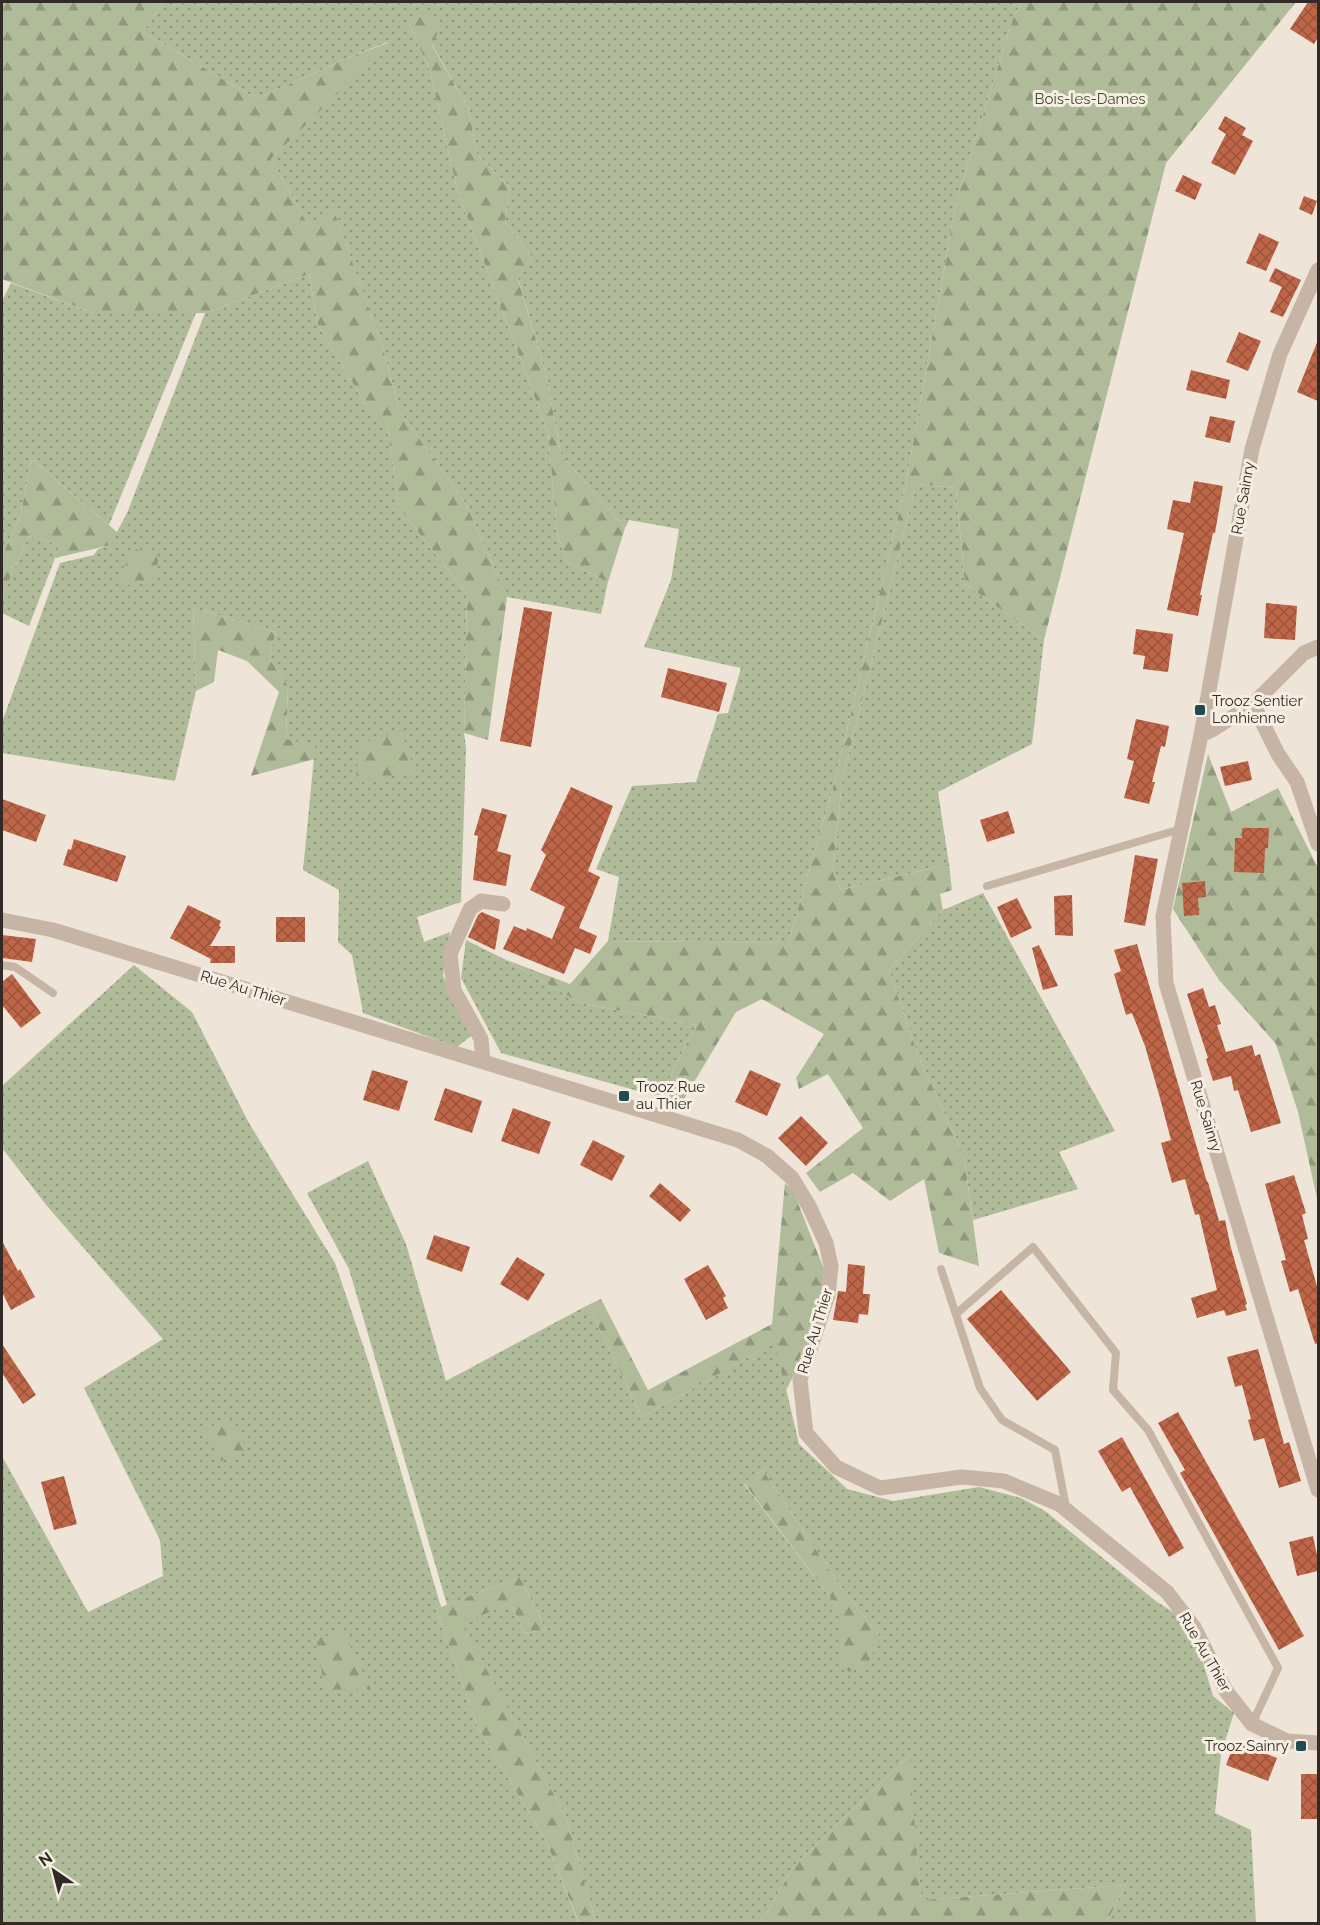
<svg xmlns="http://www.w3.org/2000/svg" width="1320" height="1925" viewBox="0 0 1320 1925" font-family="Raleway,sans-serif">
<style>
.grass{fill:url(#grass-dots);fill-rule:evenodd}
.forest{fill:url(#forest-firs)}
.building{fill:url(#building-cross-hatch)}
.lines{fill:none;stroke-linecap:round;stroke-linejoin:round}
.service{stroke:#c6b5a5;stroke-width:8}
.minor{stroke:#c6b5a5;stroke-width:15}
.tertiary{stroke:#c6b5a5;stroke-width:15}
.poi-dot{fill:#1e4c50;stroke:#f7eee3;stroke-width:2}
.labels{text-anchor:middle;stroke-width:6;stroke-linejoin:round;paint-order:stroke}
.park-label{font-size:15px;fill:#414e2b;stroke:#f7eee3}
.street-label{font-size:15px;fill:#322a26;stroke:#f7eee3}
.poi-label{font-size:15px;fill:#322a26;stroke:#f7eee3;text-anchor:start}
</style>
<defs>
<pattern id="grass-dots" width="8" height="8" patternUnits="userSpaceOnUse" patternTransform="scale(1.5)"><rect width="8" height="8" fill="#b0bc99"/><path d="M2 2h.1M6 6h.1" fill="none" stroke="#90997d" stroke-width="1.8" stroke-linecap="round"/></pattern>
<pattern id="forest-firs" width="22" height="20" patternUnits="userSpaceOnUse" patternTransform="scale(1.5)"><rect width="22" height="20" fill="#b0bc99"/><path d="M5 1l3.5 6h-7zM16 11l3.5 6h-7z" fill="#90997d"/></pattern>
<pattern id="building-cross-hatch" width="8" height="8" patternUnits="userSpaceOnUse" patternTransform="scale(1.5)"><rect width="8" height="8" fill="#be6647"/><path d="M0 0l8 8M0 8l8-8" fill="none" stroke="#9b543b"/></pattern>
</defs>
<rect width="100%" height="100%" fill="#efe4d8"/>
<!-- grass -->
<path class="grass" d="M163 2H1023L1014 15 956 202 906 483 833 788 788 943 608 941 619 877 596 869 632 786 696 782 718 714 728 713 741 668 644 647 671 580 679 529 629 520 625 528 561 455 546 374 518 278 532 257 505 221 510 187 477 154 469 110 432 44 409 24 430 71 458 193 548 433 557 533 567 562 608 582 601 614 507 597 466 504 400 412 383 348 334 212 308 225 271 159 388 42 347 58 257 99 143 32Z
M309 274 318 325 364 402 387 423 399 508 467 594 464 733 466 748 461 902 417 917 424 942 450 932 443 976 471 1036 457 1047 363 1013 352 955 338 942 339 890 303 870 315 747 286 739 288 686 269 658 276 632 193 608 196 691 175 781 2 753V722L60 563 94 555 98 549 110 545 127 513 205 313Z
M11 283 93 313H196L109 525 32 460 20 516 2 556V301Z
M916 484 956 488 965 584 1044 640 1032 744 938 792 949 864 841 890 833 873 842 781Z
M29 536 60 545 29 626 2 613V596Z
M983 893 1115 1131 1059 1152 1078 1189 973 1220 964 1156 918 1055 889 970 943 910Z
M466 940 504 959 580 1003 696 1025 660 1097 501 1053 461 978Z
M134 965 192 1012 249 1123 335 1263 368 1360 441 1607 436 1609 479 1730 546 1841 579 1924 2 1923V1456L88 1612 163 1576 160 1540 84 1388 163 1339 47 1206 2 1148V1086Z
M368 1161 406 1244 446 1381 588 1305 642 1417 775 1342 799 1444 847 1489 893 1501 979 1487 1021 1498 1045 1511 1157 1602 1178 1615 1198 1645 1213 1696 1234 1713 1221 1754 1215 1813 1251 1830 1256 1923H1106L1126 1885 921 1900 908 1757 794 1866 761 1923H596L566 1817 461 1623 510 1603 525 1633 546 1630 520 1577 447 1605 349 1269 307 1193ZM763 1470 841 1587 881 1638 839 1660V1609L744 1484Z"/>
<!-- forest -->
<path class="forest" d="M2 2H163L143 32 257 99 347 58 390 42 271 159 308 225 334 211 383 348 400 412 466 504 507 597 488 740 464 733 467 594 399 508 387 424 364 402 318 325 309 274 205 313H93L2 279Z
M1023 2H1296L1166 163 1044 640 965 584 956 488 916 484 842 781 833 873 841 890 949 864 952 890 940 894 943 910 889 970 918 1055 964 1156 979 1266 939 1253 924 1179 890 1201 853 1173 820 1192 806 1173 863 1128 828 1074 799 1089 796 1078 824 1034 762 999 736 1012 681 1104 660 1097 696 1025 580 1003 504 959 570 984 608 941 788 943 833 788 906 483 956 202 1014 15Z
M422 11 442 23 432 45 469 110 477 154 510 187 505 221 532 257 518 279 546 374 561 455 625 528 608 582 567 562 557 533 548 433 458 193 430 71 409 24Z
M32 460 117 532 111 545 55 558 59 545 29 536 2 596V556L20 516Z
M136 549 159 558 154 580 128 585 117 577Z
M193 608 276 632 269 658 288 686 286 739 315 746V759L251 776 279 692 247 661 218 650 214 682 196 691Z
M401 730 415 771 355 784 360 744Z
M1208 754 1231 812 1278 788 1318 868V1203L1298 1112 1276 1044 1219 980 1173 909Z
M785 1183 794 1193 827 1277 804 1356 786 1390 774 1343 642 1417 588 1305 601 1299 648 1390 772 1324Z
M229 1420 248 1450 221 1461 204 1429Z
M763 1470 841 1587 881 1638 867 1664 849 1672 839 1660V1609L744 1483Z
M520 1577 546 1630 525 1633 510 1603 462 1624 566 1817 596 1923H579L546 1841 479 1730 436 1609Z
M343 1631 371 1689 325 1690 316 1639Z
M909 1756 921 1900 1126 1885 1106 1923H761L794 1866Z"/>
<!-- building -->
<path class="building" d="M1308 2H1318V37L1314 44 1290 29Z
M1225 116 1246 128 1242 135 1253 141 1235 175 1211 163 1226 134 1218 129Z
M1183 175 1202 184 1195 200 1175 191Z
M1304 196 1317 201 1312 215 1299 209Z
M1259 233 1279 242 1266 271 1246 263Z
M1275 268 1301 280 1283 317 1270 312 1282 287 1269 281Z
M1239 332 1261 341 1248 371 1226 362Z
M1318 340V401L1297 392Z
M1191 370 1230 380 1226 399 1186 390Z
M1210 416 1235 421 1230 443 1205 437Z
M1194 481 1223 486 1215 533H1213L1200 595H1202L1198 616 1167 610 1184 533 1167 529 1173 500 1190 503Z
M1266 603 1297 606 1295 640 1264 638Z
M524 607 552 612 531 747 500 741Z
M1136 629 1173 634 1168 672 1143 669 1145 656 1133 654Z
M668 668 727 683 719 712 661 697Z
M1136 719 1169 726 1165 747 1161 746 1152 782H1155L1149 804 1124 798 1134 761 1127 759Z
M1248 761 1252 780 1225 786 1220 767Z
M571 787 613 806 588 871 600 877 579 928 597 936 590 954 575 948 564 974 503 949 514 926 526 931 527 928 552 939 565 907 530 890 546 855 541 850Z
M2 799 46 815 36 842 2 830Z
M482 808 507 815 497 851 511 855 506 886 473 880 478 836 474 835Z
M1008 811 1015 833 987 842 980 820Z
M1242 828H1269L1268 848H1265L1264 873 1234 872 1235 838H1242Z
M74 839 126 856 117 882 63 865 68 849 71 850Z
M1135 855 1158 859 1145 926 1124 922Z
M1205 881 1206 897 1198 898 1199 915 1184 916 1182 883Z
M1072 895 1073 936 1055 935 1054 896Z
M1017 898 1032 928 1011 938 997 907Z
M188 905 221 921 219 926 221 927 210 946H235V963H210L211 959 170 938Z
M482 912 500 920 495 950 468 937 478 915Z
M276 917H305V942H276Z
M2 935 36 939 32 962 2 958Z
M1137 944 1207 1182H1208L1219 1221 1225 1220 1231 1248 1247 1304 1245 1305 1247 1310 1226 1316 1224 1310 1197 1318 1191 1298 1217 1290 1199 1214 1195 1215 1185 1179 1172 1183 1161 1143 1171 1140 1160 1098 1145 1046 1132 1013 1126 1015 1114 974 1121 971 1114 950Z
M1039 945 1058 986 1043 990 1032 948Z
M12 974 41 1013 21 1028 2 1005V982Z
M1203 988 1209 1007 1215 1005 1221 1024 1217 1025 1226 1052 1252 1045 1255 1056 1260 1054 1281 1123 1251 1132 1238 1090 1234 1091 1231 1076 1213 1081 1206 1059 1208 1058 1187 994Z
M372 1070 408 1081 399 1111 363 1100Z
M750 1070 781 1084 767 1116 735 1102Z
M445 1088 482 1101 472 1133 434 1120Z
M513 1108 551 1122 539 1154 501 1141Z
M801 1116 828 1143 806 1166 778 1138Z
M593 1140 625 1156 612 1181 580 1165Z
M1294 1175 1306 1213 1302 1215 1308 1239 1304 1240 1318 1290V1343L1315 1344 1298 1289 1290 1292 1281 1261 1286 1260 1265 1184Z
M660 1183 691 1210 680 1222 649 1196Z
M434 1235 470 1247 462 1272 426 1259Z
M2 1241 18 1271 20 1269 35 1297 11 1310 2 1292Z
M517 1257 545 1274 528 1301 500 1284Z
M848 1264 865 1266 863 1294H870L868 1315 859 1314 858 1323 833 1320 838 1291 846 1292Z
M708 1265 726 1296 723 1298 728 1308 706 1320 684 1279Z
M1001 1290 1071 1372 1037 1401 967 1319Z
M2 1344 36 1395 23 1404 2 1373Z
M1258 1349 1284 1444 1289 1442 1301 1481 1279 1488 1264 1438 1254 1441 1248 1420 1251 1419 1242 1385 1235 1387 1227 1357Z
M1178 1412 1304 1636 1279 1650 1180 1473 1185 1470 1158 1423Z
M1122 1437 1184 1548 1169 1557 1130 1487 1122 1492 1098 1451Z
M64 1476 77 1524 54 1530 41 1482Z
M1313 1536 1318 1560V1571L1297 1576 1289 1542Z
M1235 1742 1277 1758 1268 1781 1226 1765Z
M1301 1774H1318V1819H1301Z"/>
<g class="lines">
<!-- service -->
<path class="service" d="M987 886 1181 829
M2 965 15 967 53 993
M941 1269 980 1388 1002 1420 1055 1450 1066 1507
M956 1314 1033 1247 1116 1353 1113 1390 1148 1430 1278 1668 1252 1724"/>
<!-- minor -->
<path class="minor" d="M1253 704 1278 754 1297 782 1318 844
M1201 735 1212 730 1253 704 1304 653 1318 647
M2 920 53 930 738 1140 767 1156 792 1178 809 1206 826 1243 831 1266 828 1295 800 1380 806 1433 836 1467 880 1488 962 1477 1004 1481 1059 1504 1167 1592 1194 1627 1226 1691 1252 1724 1287 1741 1318 1743
M483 1061 481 1039 454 990 450 954 470 909 481 901 503 904"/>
<!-- tertiary -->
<path class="tertiary" d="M1318 270 1280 354 1252 449 1201 735 1163 916 1166 983 1318 1490"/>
</g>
<!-- markers -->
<g class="poi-dot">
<rect x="1194" y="704" width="12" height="12" rx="3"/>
<rect x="618" y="1090" width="12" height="12" rx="3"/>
<rect x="1295" y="1740" width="12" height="12" rx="3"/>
</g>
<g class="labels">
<!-- park labels -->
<g class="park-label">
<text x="1090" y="104">Bois-les-Dames</text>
</g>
<!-- street labels -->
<g class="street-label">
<text transform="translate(1243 498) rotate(-80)" y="5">Rue Sainry</text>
<text transform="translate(243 988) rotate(17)" y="5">Rue Au Thier</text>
<text transform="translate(1206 1116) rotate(73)" y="5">Rue Sainry</text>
<text transform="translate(815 1331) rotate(-73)" y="5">Rue Au Thier</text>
<text transform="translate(1205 1652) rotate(60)" y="5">Rue Au Thier</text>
</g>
<!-- poi labels -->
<g class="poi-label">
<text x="1212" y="706">Trooz Sentier<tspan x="1212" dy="17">Lonhienne</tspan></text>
<text x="636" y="1092">Trooz Rue<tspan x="636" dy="17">au Thier</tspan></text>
<text x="1289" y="1751" text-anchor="end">Trooz Sainry</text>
</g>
</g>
<!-- border -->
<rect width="1320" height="1925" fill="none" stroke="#322a26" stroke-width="6"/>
<!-- north arrow -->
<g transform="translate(54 1871) rotate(325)" stroke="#f7eee3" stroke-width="4.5" paint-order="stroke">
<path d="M0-4.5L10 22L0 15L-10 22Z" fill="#322a26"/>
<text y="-9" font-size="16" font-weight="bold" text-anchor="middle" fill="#322a26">N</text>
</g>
</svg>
